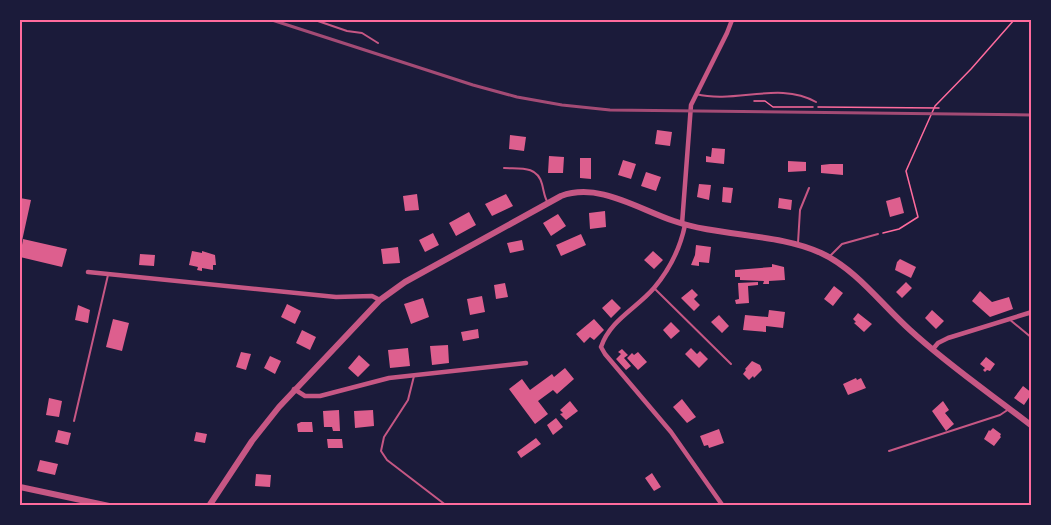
<svg xmlns="http://www.w3.org/2000/svg" width="1051" height="525" viewBox="0 0 1051 525" font-family="'Fira Sans Condensed',sans-serif">
<style>
.building{fill:#dd5f8e}
.lines{fill:none;stroke-linecap:round;stroke-linejoin:round}
.path{stroke:#ff6b9d;stroke-width:1.5}
.service{stroke:#c65784;stroke-width:2}
.minor{stroke:#c65784;stroke-width:4.5}
.tertiary{stroke:#c65784;stroke-width:6}
.rail{stroke:#a44b75;stroke-width:3}
.neatline{fill:none;stroke:#ff6b9d;stroke-width:2}
</style>
<rect width="100%" height="100%" fill="#1b1b3a"/>
<!-- building -->
<path class="building" d="M657 130 672 132 670 146 655 144Z
M510 135 526 137 524 151 509 149Z
M712 148 725 149 724 164 706 162V156L711 157Z
M549 156 564 157 563 173H548Z
M580 158H591V179L580 178Z
M623 160 636 164 631 179 618 175Z
M788 161 806 162V171L788 172Z
M830 164H843V175L821 173V165Z
M646 172 661 177 656 191 641 186Z
M699 184 711 185 709 200 697 197Z
M723 187 733 188 731 203 722 202Z
M417 194 419 210 405 211 403 196Z
M506 194 513 206 492 216 485 204Z
M900 197 904 213 890 217 886 201Z
M20 198 31 200 22 241 20 240Z
M779 198 792 200 791 210 778 208Z
M605 211 606 227 590 229 589 213Z
M469 212 476 225 456 236 449 223Z
M558 214 566 226 551 236 543 223Z
M433 233 439 245 425 252 419 240Z
M581 234 586 245 561 256 556 245Z
M23 239 67 249 62 267 20 257Z
M522 240 524 250 510 253 507 243Z
M696 245 711 247 709 263 699 262V266L691 265 695 255Z
M398 247 400 263 383 264 381 249Z
M192 251 202 253V251L215 255 216 265H213V270L202 268V271L197 270 198 267 189 265Z
M653 251 663 260 654 269 644 260Z
M140 254 155 255 154 266 139 265Z
M900 259 916 267 911 278 895 270 897 262Z
M772 264 784 267 785 280 769 281V284H763L764 281 740 280V277H735V270L772 267Z
M758 282V285L748 286 749 303 736 304 735 300 739 299 738 283Z
M906 282 912 288 902 298 896 292Z
M505 283 508 297 496 299 494 285Z
M834 286 843 293 833 306 824 299Z
M692 289 698 295 694 299 700 305 694 311 681 298Z
M980 291 992 302 1009 297 1013 309 990 317 972 301Z
M482 296 485 312 470 315 467 299Z
M423 298 429 317 411 324 404 304Z
M612 299 621 308 611 318 602 308Z
M287 304 301 311 295 324 281 317Z
M78 305 90 310 88 323 75 320Z
M769 310 785 312 783 328 766 326V332L743 330 745 315 768 317Z
M932 310 944 321 936 329 925 318Z
M858 313 872 324 864 332 854 323 856 322 853 319Z
M719 315 729 326 722 333 711 322Z
M113 319 129 323 122 351 106 347Z
M594 319 604 330 594 340 590 337 584 343 576 334Z
M671 322 680 331 671 339 663 330Z
M478 329 479 338 463 341 461 332Z
M302 330 316 337 310 350 296 343Z
M448 345 449 363 432 365 430 346Z
M408 348 410 366 390 368 388 350Z
M691 348 697 354 700 351 708 359 699 368 685 354Z
M622 349 628 355 624 358 631 366 626 370 616 359 621 354 618 352Z
M241 352 251 354 246 370 236 367Z
M638 352 647 362 638 370 627 358 632 353 634 355Z
M359 355 370 365 358 377 348 368Z
M270 356 281 361 275 374 264 368Z
M986 357 995 364 990 371 987 370 985 372 983 370 985 368 980 364Z
M752 361 760 365 762 370 754 378 753 376 749 380 743 374 746 370 745 369Z
M565 368 574 379 557 394 553 390 538 401 548 414 535 424 509 389 522 379 530 390 552 374 554 377Z
M856 378 857 380 861 378 866 388 848 395 843 384Z
M1023 386 1032 393 1024 405 1014 398Z
M49 398 62 401 59 417 46 415Z
M682 399 696 417 687 423 673 407Z
M570 401 578 411 566 420 560 414 563 413 560 410Z
M943 401 949 410 945 413 954 424 946 431 932 411Z
M339 410 340 431H333L332 427H324L323 411Z
M373 410 374 426 355 428 354 411Z
M556 418 563 427 553 435 547 425Z
M301 422H312L313 432H298L297 424Z
M993 428 1001 434 1000 436 1001 437 994 446 984 439 989 430 990 431Z
M719 429 724 443 709 448 708 445 704 446 700 436Z
M58 430 71 433 68 445 55 442Z
M196 432 207 434 205 443 194 441Z
M536 438 541 444 521 458 517 452Z
M327 439H342L343 448H328Z
M40 460 58 464 55 475 37 471Z
M652 473 661 487 654 491 645 478Z
M256 474 271 475 270 487 255 486Z"/>
<g class="lines">
<!-- path -->
<path class="path" d="M754 101H765L773 107H813
M818 107 939 108
M883 233 899 229 918 217 906 171 935 106 971 69 1014 20"/>
<!-- service -->
<path class="service" d="M315 20 347 31 362 33 378 43
M696 94C736 104 779 81 816 102
M504 168C519 169 537 165 542 184 544 191 544 197 548 203
M798 243 800 210 809 188
M830 256 842 244 878 234
M654 288 731 364
M1009 319 1032 338
M414 376 408 400 384 437 381 451 387 460 447 506
M74 421 108 275
M889 451 1000 415 1009 409"/>
<!-- minor -->
<path class="minor" d="M682 224 691 105 727 33 732 20
M685 225C680 249 670 269 654 288 637 308 610 320 601 347L605 354 671 432 723 506
M88 272 336 297 372 296 380 300
M933 349 938 343 948 338 1032 312
M294 389 305 396H320L389 378 526 363"/>
<!-- tertiary -->
<path class="tertiary" d="M20 487 109 506
M209 506 252 441 279 407 380 300 405 282 561 196C599 182 638 209 674 221 720 237 778 233 821 253 856 269 882 305 910 330 948 365 991 394 1032 426"/>
<!-- rail -->
<path class="rail" d="M272 20 473 85 517 97 562 105 610 110 1032 115"/>
</g>
<!-- border -->
<rect width="1051" height="525" fill="none" stroke="#1b1b3a" stroke-width="42"/>
<rect x="21" y="21" width="1009" height="483" class="neatline"/>
</svg>
